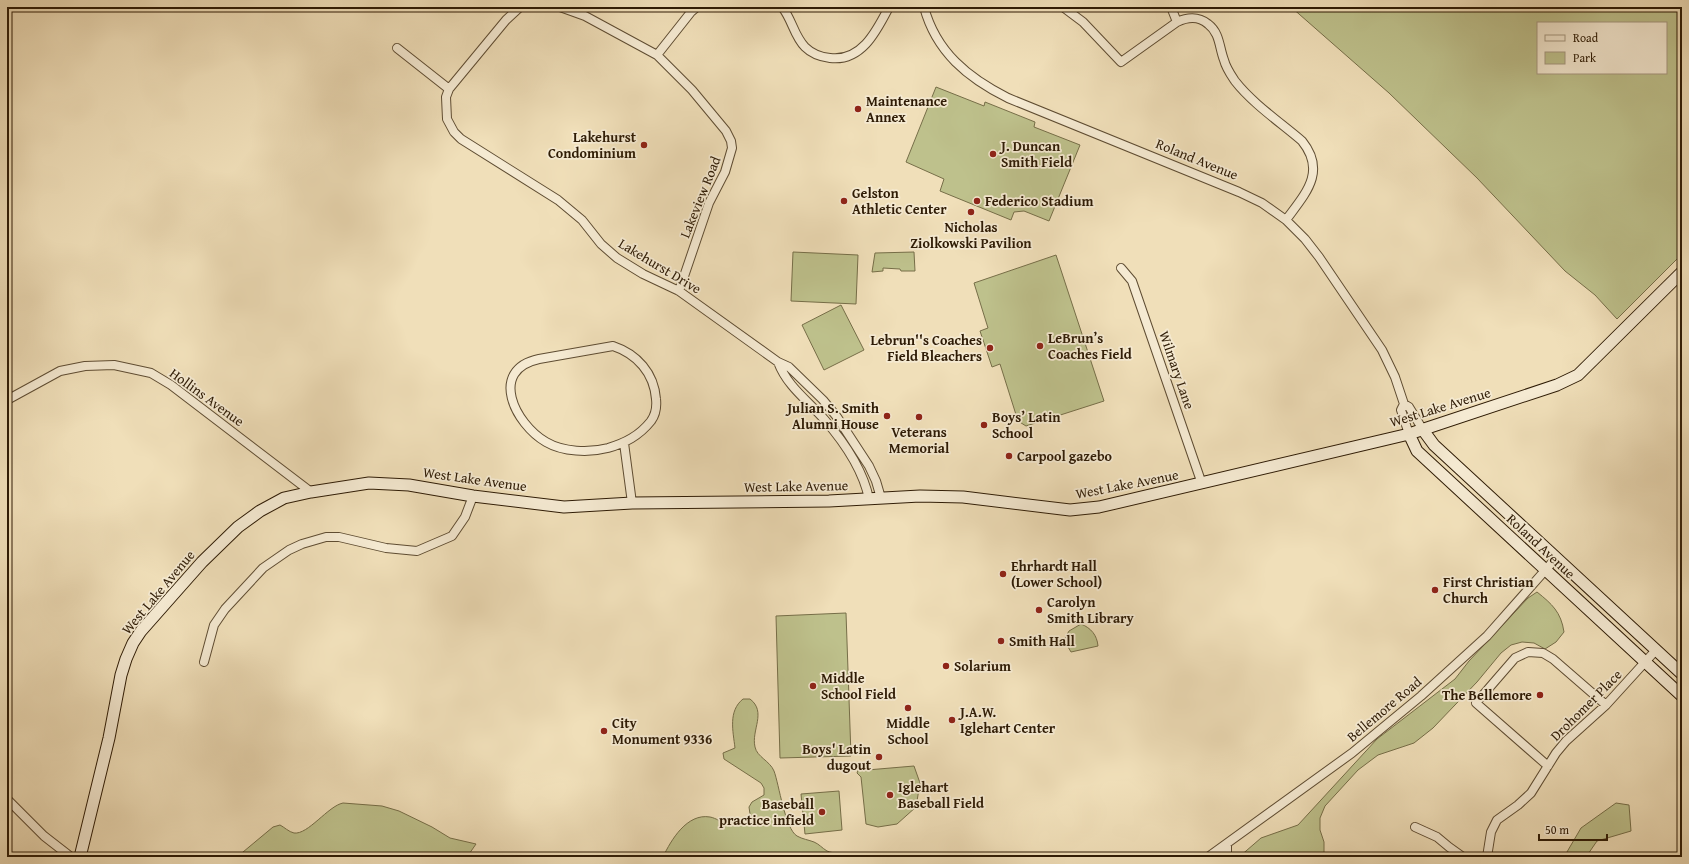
<svg xmlns="http://www.w3.org/2000/svg" width="1689" height="864" viewBox="0 0 1689 864" font-family="'Gentium Book Plus',serif">
<style>
.green{fill:#bec18c;stroke:#766e48;fill-rule:evenodd}
.lines{fill:none;stroke-linecap:round;stroke-linejoin:round}
.street-casing{stroke:#5e4c32;stroke-width:10}
.secondary-casing{stroke:#2e1b05;stroke-width:13}
.street{stroke:#f5ead2;stroke-width:8}
.secondary{stroke:#f5ead2;stroke-width:11}
.poi-dot{fill:#8f2418;stroke:#f5ead2;stroke-width:1.5}
.labels{text-anchor:middle;stroke-width:3.5;stroke-linejoin:round;paint-order:stroke}
.poi-label{font-size:14px;font-weight:bold;fill:#2e1b05;stroke:#f5ead2;text-anchor:start}
.street-label{font-size:14px;fill:#2e1b05;stroke:#f5ead2}
</style>
<rect width="100%" height="100%" fill="#f0dfb9"/>
<filter id="stains"><feTurbulence type="fractalNoise" baseFrequency=".005" numOctaves="4"/><feColorMatrix values="0 0 0 0 .2 0 0 0 0 .09 0 0 0 0 .02 0 0 0 .5 -.17"/></filter>
<radialGradient id="worn" r=".72"><stop offset=".6" stop-color="#630" stop-opacity="0"/><stop offset="1" stop-color="#630" stop-opacity=".3"/></radialGradient>
<!-- green -->
<path class="green" d="M1291 7H1682V254L1617 319 1595 295 1565 271 1477 178 1389 93ZM1538 23H1666V73H1538Z
M936 87 984 106 985 102 1035 122 1034 127 1080 145 1049 221 1024 211 1014 212 1011 220 940 191 944 179 906 162Z
M793 252 858 255 856 304 791 301Z
M914 252 915 271H901L900 269 883 268V271L872 272 875 253Z
M1056 255 1104 401 1026 426 1018 421 1000 364 992 367 980 331 988 328 974 283Z
M841 305 864 350 824 370 802 325Z
M1537 592C1552 604 1561 612 1564 632L1556 642 1545 649 1534 643 1522 642 1511 645 1501 653 1477 682 1433 728 1414 743 1378 755 1358 770 1325 806 1320 818V830L1324 842V854L1327 857 1307 856 1239 857 1261 838 1298 825 1377 739 1455 679 1469 661 1528 598Z
M846 613 851 756 780 758 776 616Z
M1081 624C1091 628 1097 635 1098 646L1071 652 1064 640 1069 631Z
M743 699H750C767 712 751 730 755 747 757 757 770 761 774 771 779 784 785 829 797 836 802 839 809 840 814 842 819 844 822 848 827 851 834 854 843 853 851 854L852 857H663C671 840 687 813 710 817 716 818 722 823 728 823 736 824 746 819 750 814L749 807 752 802 764 795V788L761 783 724 759 723 753 735 748C733 731 728 711 743 699Z
M914 766 920 783 916 807 897 824 878 827 866 824 861 777 857 773 859 768 864 767 867 770Z
M839 791 842 830 805 834 801 794Z
M343 803 382 806 399 811 432 827 450 838 476 844 467 857H237L273 827 280 825C284 827 289 832 294 833 308 835 328 806 343 803Z
M1616 803 1629 805 1631 831 1597 841 1586 857H1564L1581 828Z"/>
<g class="lines">
<!-- street casing -->
<g class="street-casing">
<path id="street" d="M520 7 506 20 449 89 446 97 447 119 454 132 461 139 558 200 582 220 601 244 617 258 643 274 679 291 778 362 789 367 823 400 837 417 869 466 876 481 881 498
M560 7 585 16 657 55 692 90 726 131 731 141 732 148 725 172 709 203 679 291
M782 7C792 19 794 36 805 47 812 54 821 57 830 58 862 62 877 30 889 7
M924 7C936 52 968 78 1008 98L1239 192 1262 203 1286 220 1305 239 1319 257 1382 350 1395 377 1404 404 1409 407 1423 430
M1063 7 1083 22 1121 62 1177 22C1188 17 1198 16 1208 24 1220 33 1219 47 1224 60 1226 68 1231 75 1235 81 1252 103 1281 123 1302 141 1327 172 1305 194 1286 220
M1171 7 1177 22
M397 48 449 89
M657 55 691 12 697 7
M1121 268 1132 281 1202 484
M613 346C637 354 654 373 656 399 657 408 656 414 651 421 639 436 625 443 608 448 589 453 563 452 546 442 515 424 488 370 539 359Z
M778 362C787 386 807 400 824 419 844 442 863 469 869 499
M7 400 60 371 85 366 114 365 151 373 171 385 311 492
M1404 404 1401 410 1409 434
M624 443 632 503
M204 662 214 625 225 609 263 568 289 550 302 544 326 537H339L386 548 417 551 452 536 465 517 473 496
M1548 766 1476 703 1515 658 1528 652 1543 653 1553 659 1606 705
M7 799 44 836 71 857
M1415 827 1437 837 1449 847 1463 857
M1208 857 1352 753 1421 696 1487 636 1556 558
M1227 857V844
M1487 857 1491 832 1497 820 1518 805 1531 793 1556 753 1566 741 1606 705 1656 650"/>
</g>
<!-- secondary casing -->
<g class="secondary-casing">
<path id="secondary" d="M1423 430 1434 445 1682 674
M1409 434 1417 451 1682 696
M80 857 109 738 121 675 126 659 133 643 141 631 171 597 202 562 238 527 260 511 284 498 311 492 369 483 409 485 473 496 564 507 632 503 829 501 920 496 963 497 1070 510 1099 507 1409 434 1557 385 1578 375 1682 272"/>
</g>
<!-- street -->
<use href="#street" class="street"/>
<!-- secondary -->
<use href="#secondary" class="secondary"/>
</g>
<!-- markers -->
<g class="poi-dot">
<circle cx="858" cy="109" r="4"/>
<circle cx="644" cy="145" r="4"/>
<circle cx="993" cy="154" r="4"/>
<circle cx="844" cy="201" r="4"/>
<circle cx="977" cy="201" r="4"/>
<circle cx="971" cy="212" r="4"/>
<circle cx="1040" cy="346" r="4"/>
<circle cx="990" cy="348" r="4"/>
<circle cx="887" cy="416" r="4"/>
<circle cx="919" cy="417" r="4"/>
<circle cx="984" cy="425" r="4"/>
<circle cx="1009" cy="456" r="4"/>
<circle cx="1003" cy="574" r="4"/>
<circle cx="1435" cy="590" r="4"/>
<circle cx="1039" cy="610" r="4"/>
<circle cx="1001" cy="641" r="4"/>
<circle cx="946" cy="666" r="4"/>
<circle cx="813" cy="686" r="4"/>
<circle cx="1540" cy="695" r="4"/>
<circle cx="908" cy="708" r="4"/>
<circle cx="952" cy="720" r="4"/>
<circle cx="604" cy="731" r="4"/>
<circle cx="879" cy="757" r="4"/>
<circle cx="890" cy="795" r="4"/>
<circle cx="822" cy="812" r="4"/>
</g>
<g class="labels">
<!-- poi labels -->
<g class="poi-label">
<text x="866" y="106">Maintenance<tspan x="866" dy="16">Annex</tspan></text>
<text x="636" y="142" text-anchor="end">Lakehurst<tspan x="636" dy="16">Condominium</tspan></text>
<text x="1001" y="151">J. Duncan<tspan x="1001" dy="16">Smith Field</tspan></text>
<text x="852" y="198">Gelston<tspan x="852" dy="16">Athletic Center</tspan></text>
<text x="985" y="206">Federico Stadium</text>
<text x="971" y="232" text-anchor="middle">Nicholas<tspan x="971" dy="16">Ziolkowski Pavilion</tspan></text>
<text x="1048" y="343">LeBrun’s<tspan x="1048" dy="16">Coaches Field</tspan></text>
<text x="982" y="345" text-anchor="end">Lebrun''s Coaches<tspan x="982" dy="16">Field Bleachers</tspan></text>
<text x="879" y="413" text-anchor="end">Julian S. Smith<tspan x="879" dy="16">Alumni House</tspan></text>
<text x="992" y="422">Boys’ Latin<tspan x="992" dy="16">School</tspan></text>
<text x="919" y="437" text-anchor="middle">Veterans<tspan x="919" dy="16">Memorial</tspan></text>
<text x="1017" y="461">Carpool gazebo</text>
<text x="1011" y="571">Ehrhardt Hall<tspan x="1011" dy="16">(Lower School)</tspan></text>
<text x="1443" y="587">First Christian<tspan x="1443" dy="16">Church</tspan></text>
<text x="1047" y="607">Carolyn<tspan x="1047" dy="16">Smith Library</tspan></text>
<text x="1009" y="646">Smith Hall</text>
<text x="954" y="671">Solarium</text>
<text x="821" y="683">Middle<tspan x="821" dy="16">School Field</tspan></text>
<text x="1532" y="700" text-anchor="end">The Bellemore</text>
<text x="960" y="717">J.A.W.<tspan x="960" dy="16">Iglehart Center</tspan></text>
<text x="612" y="728">City<tspan x="612" dy="16">Monument 9336</tspan></text>
<text x="908" y="728" text-anchor="middle">Middle<tspan x="908" dy="16">School</tspan></text>
<text x="871" y="754" text-anchor="end">Boys' Latin<tspan x="871" dy="16">dugout</tspan></text>
<text x="898" y="792">Iglehart<tspan x="898" dy="16">Baseball Field</tspan></text>
<text x="814" y="809" text-anchor="end">Baseball<tspan x="814" dy="16">practice infield</tspan></text>
</g>
<!-- street labels -->
<g class="street-label">
<text transform="translate(1197 159) rotate(22)" y="5">Roland Avenue</text>
<text transform="translate(700 197) rotate(-68)" y="5">Lakeview Road</text>
<text transform="translate(660 266) rotate(31)" y="5">Lakehurst Drive</text>
<text transform="translate(1177 370) rotate(71)" y="5">Wilmary Lane</text>
<text transform="translate(207 397) rotate(36)" y="5">Hollins Avenue</text>
<text transform="translate(1440 407) rotate(-17)" y="5">West Lake Avenue</text>
<text transform="translate(475 479) rotate(8)" y="5">West Lake Avenue</text>
<text transform="translate(1127 484) rotate(-11)" y="5">West Lake Avenue</text>
<text transform="translate(796 486) rotate(-1)" y="5">West Lake Avenue</text>
<text transform="translate(1541 546) rotate(43)" y="5">Roland Avenue</text>
<text transform="translate(158 592) rotate(-50)" y="5">West Lake Avenue</text>
<text transform="translate(1586 705) rotate(-45)" y="5">Drohomer Place</text>
<text transform="translate(1384 709) rotate(-40)" y="5">Bellemore Road</text>
</g>
</g>
<!-- margin -->
<rect width="1689" height="864" fill="none" stroke="#f0dfb9" stroke-width="24"/>
<rect x="8" y="8" width="1673" height="848" fill="none" stroke="#2e1b05" stroke-width="2"/>
<rect x="12" y="12" width="1665" height="840" fill="none" stroke="#2e1b05"/>
<!-- legend -->
<rect x="1537" y="22" width="130" height="52" fill="#f5ead2" stroke="#a59780"/>
<rect x="1545" y="35" width="20" height="6" fill="#f5ead2" stroke="#a59780"/>
<text x="1573" y="42" font-size="12" fill="#2e1b05">Road</text>
<rect x="1545" y="52" width="20" height="12" fill="#bec18c" stroke="#a59780"/>
<text x="1573" y="62" font-size="12" fill="#2e1b05">Park</text>
<!-- scale -->
<path d="M1539 834v6h68v-6" fill="none" stroke="#2e1b05" stroke-width="2"/>
<text x="1545" y="834" font-size="12" fill="#2e1b05" stroke="#f5ead2" stroke-width="3" paint-order="stroke">50 m</text>
<rect width="100%" height="100%" filter="url(#stains)"/>
<rect width="100%" height="100%" fill="url(#worn)"/>
</svg>
